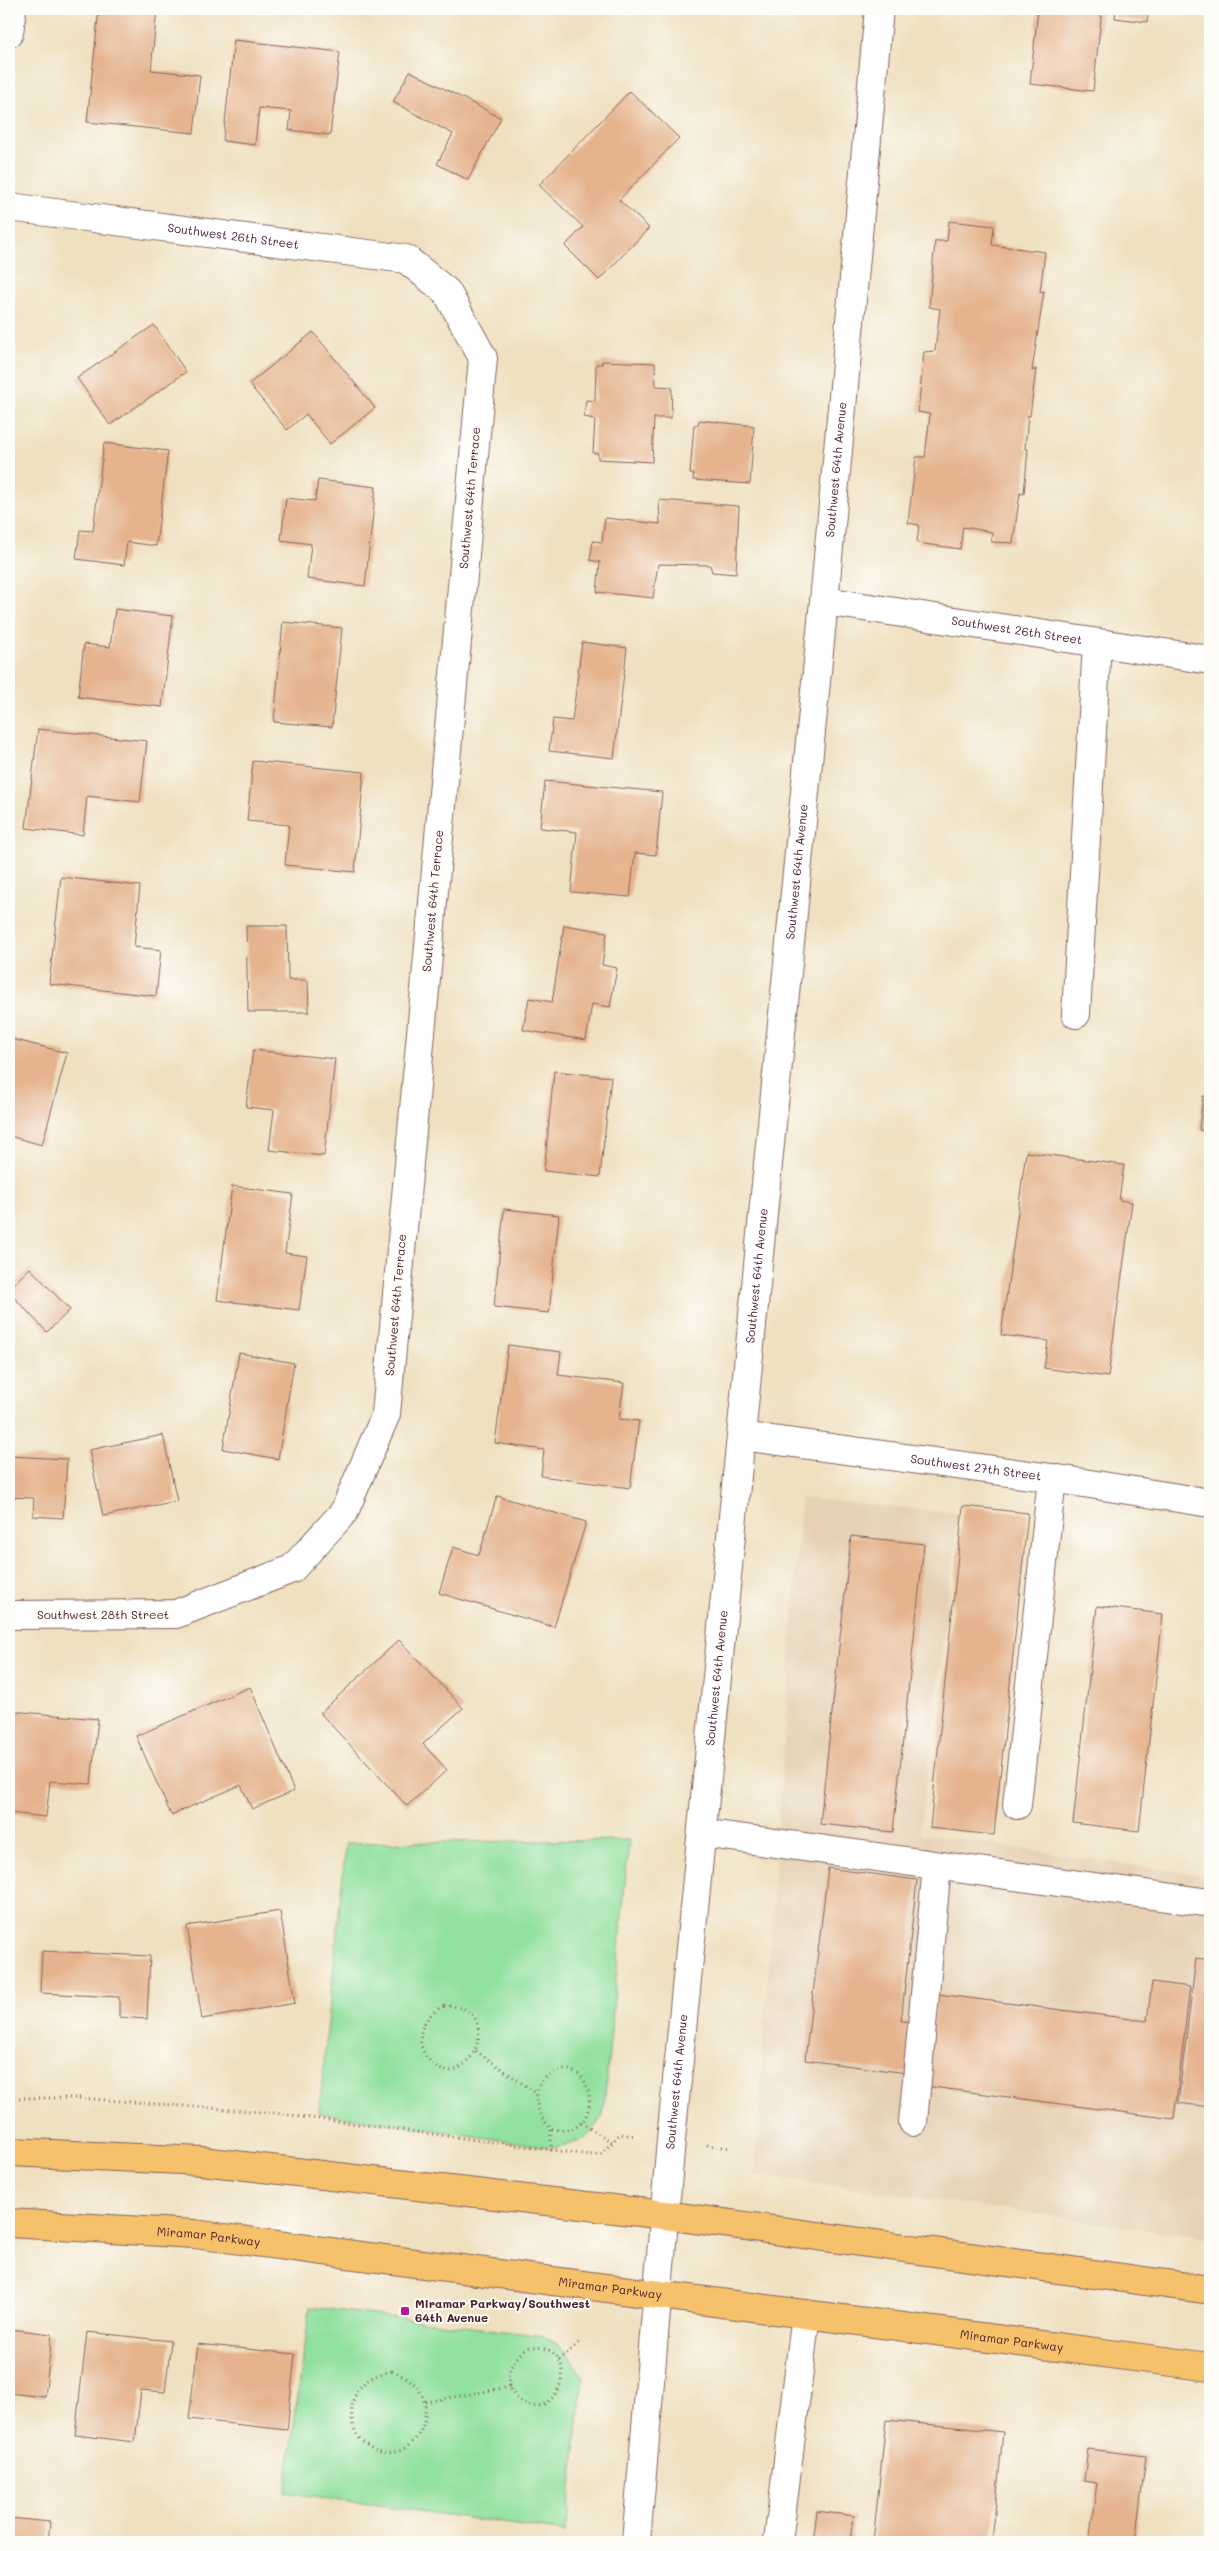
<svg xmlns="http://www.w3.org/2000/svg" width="1219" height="2551" viewBox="0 0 1219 2551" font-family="Mali,sans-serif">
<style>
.built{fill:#e6d1b4}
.green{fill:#90e09e;stroke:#6d8064}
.building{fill:#e5b48e}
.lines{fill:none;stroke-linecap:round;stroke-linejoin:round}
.minor-casing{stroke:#84635f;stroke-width:30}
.major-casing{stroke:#84635f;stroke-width:30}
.path{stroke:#84635f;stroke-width:3;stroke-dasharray:1 4;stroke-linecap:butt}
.minor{stroke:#fff;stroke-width:28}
.major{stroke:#f5c16b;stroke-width:28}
.poi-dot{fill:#b5179e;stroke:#fdfcf7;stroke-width:2}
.labels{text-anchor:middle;stroke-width:4;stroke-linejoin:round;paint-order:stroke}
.street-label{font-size:12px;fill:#4a1f2b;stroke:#fdfcf7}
.poi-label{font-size:12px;font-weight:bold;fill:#4a1f2b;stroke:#fdfcf7;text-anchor:start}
</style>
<rect width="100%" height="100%" fill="#fdfcf7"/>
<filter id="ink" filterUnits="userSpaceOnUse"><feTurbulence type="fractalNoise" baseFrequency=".02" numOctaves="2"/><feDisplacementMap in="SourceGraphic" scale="10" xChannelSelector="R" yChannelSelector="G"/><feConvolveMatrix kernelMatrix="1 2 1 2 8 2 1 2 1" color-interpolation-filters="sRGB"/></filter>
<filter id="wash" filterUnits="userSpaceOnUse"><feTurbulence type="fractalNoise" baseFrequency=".0096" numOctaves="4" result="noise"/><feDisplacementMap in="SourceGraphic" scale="20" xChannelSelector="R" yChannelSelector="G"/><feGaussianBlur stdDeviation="1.12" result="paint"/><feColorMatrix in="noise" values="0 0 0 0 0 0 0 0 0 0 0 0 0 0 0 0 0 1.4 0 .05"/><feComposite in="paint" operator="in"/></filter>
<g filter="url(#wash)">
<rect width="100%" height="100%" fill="#efe0c0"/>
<!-- built -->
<path class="built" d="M801 1498 958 1513 920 1834 1210 1876V2238L754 2175Z"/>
<!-- green -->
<path class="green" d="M629 1840 603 2116 586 2138 555 2148 319 2113 346 1843Z
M310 2307 544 2336 566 2350 583 2378 566 2532 285 2492Z"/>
<g id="blocks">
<!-- building -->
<path class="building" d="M99 9H157L151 70 200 75 194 133 87 122Z
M1038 9H1102L1093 91 1030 84Z
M1116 9H1149L1147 22 1115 18Z
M234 40 340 52 330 135 289 130 291 111 259 108 255 145 223 141Z
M410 71 501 118 468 180 437 164 453 134 393 102Z
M630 91 679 138 619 200 649 228 599 280 565 246 583 227 539 185Z
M949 221 994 226 992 245 1045 252 1040 292 1044 291 1032 371 1036 369 1030 416 1028 415 1025 449H1028L1024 494 1020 493 1013 543 991 542 992 532 963 527 960 549 917 543 919 525 908 523 916 457H925L930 414 918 412 924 352 935 351 940 309 929 307 935 241H947Z
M154 325 186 372 110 425 77 378Z
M313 332 375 408 330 444 306 414 287 430 249 384Z
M602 361 655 363 656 386 672 387 671 418H654L652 462 598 459V453H593L595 419 584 417 586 400 595 401 596 364H602Z
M699 420 754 426 750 484 693 480 694 474H690L694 425H698Z
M104 443 168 451 156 546 127 542 124 565 76 559 80 530 93 531Z
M318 480 376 487 365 586 307 579 311 544 281 540 286 498 315 501Z
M659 500 739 506 736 574 712 572 710 565 658 564 653 598 597 592 600 562 590 560 593 541 602 542 605 518 660 524Z
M115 609 173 616 162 707 78 697 84 644 110 647Z
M283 622 342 628 332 727 274 722Z
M582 642 627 648 614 758 549 751 553 719 572 721Z
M38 729 147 741 140 802 87 796 83 835 26 828Z
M253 761 364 772 355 872 285 865 289 825 247 821Z
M545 781 662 792 656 855 635 853 630 897 571 892 577 832 540 828Z
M61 877 140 886 134 947 161 950 156 996 49 984Z
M564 925 607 932 602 965 617 968 610 1007 592 1004 586 1040 523 1030 529 998 552 1002Z
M246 926H287L288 980H308L309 1012H248Z
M12 1039 67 1053 42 1145 9 1136V1053Z
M253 1050 335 1059 324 1156 269 1150 274 1110 246 1107Z
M554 1071 611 1077 600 1177 544 1171Z
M1203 1096 1210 1097V1131L1199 1130Z
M1026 1152 1124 1165 1119 1200 1132 1202 1108 1377 1044 1368 1048 1341 1001 1335Z
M232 1186 293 1194 285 1253 307 1256 299 1310 217 1300Z
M504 1209 559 1215 549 1313 494 1307Z
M30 1268 70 1310 47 1332 9 1292V1288Z
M508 1345 561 1352 558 1375 624 1383 619 1419 639 1421 630 1488 541 1476 544 1450 495 1443Z
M239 1353 294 1363 278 1459 223 1449Z
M163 1435 177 1501 103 1516 89 1450Z
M9 1456 67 1459 63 1518 33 1516 34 1498 9 1497Z
M497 1496 586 1522 554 1627 439 1593 453 1547 479 1555Z
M963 1506 1028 1513 994 1835 930 1828Z
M851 1536 924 1544 893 1832 820 1824Z
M1097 1606 1163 1614 1139 1831 1073 1823Z
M399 1640 463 1708 423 1744 447 1770 407 1806 320 1713Z
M250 1687 294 1791 252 1809 241 1785 171 1815 136 1736Z
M11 1711 98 1719 91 1784 50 1781 46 1817 9 1813V1736Z
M828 1868 917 1880 901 2021 914 2022 907 2073 805 2060Z
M280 1911 295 2003 202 2019 187 1926Z
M42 1951 150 1956 147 2019 119 2017V1997L40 1993Z
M1196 1958 1210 1960V2107L1178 2103Z
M1152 1982 1190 1987 1174 2119 925 2086 937 1994 1147 2021Z
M9 2329 52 2334 45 2397 9 2393Z
M87 2332 171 2341 165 2392 141 2390 135 2442 75 2435Z
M198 2344 295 2354 287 2430 189 2419Z
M886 2420 1003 2432 992 2542H873Z
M1088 2449 1146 2456 1135 2542H1089L1097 2483 1084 2481Z
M817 2511 854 2516 851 2542H813Z
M9 2518 50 2522 48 2542H9Z"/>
</g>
</g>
<g filter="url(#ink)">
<use href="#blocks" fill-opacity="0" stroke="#84635f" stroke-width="1"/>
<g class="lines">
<!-- minor casing -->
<g class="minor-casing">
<g id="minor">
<path d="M9 33 12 9"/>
<path id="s1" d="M9 207 406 259 447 292 483 358 386 1414 344 1512 292 1569 176 1614 9 1615"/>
<path id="s2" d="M824 601 1210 660"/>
<path d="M1076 1014 1097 643"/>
<path id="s3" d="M742 1436 1052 1478 1210 1503"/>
<path d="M1017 1805 1052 1478"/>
<path d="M702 1833 1210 1903"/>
<path d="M913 2122 937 1866"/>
<path id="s4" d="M636 2542 671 2140 824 601 879 9"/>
<path d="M778 2542 806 2314"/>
</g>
</g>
<!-- major casing -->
<g class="major-casing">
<g id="major">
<path d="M9 2152 202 2161 665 2215 1210 2290"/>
<path id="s5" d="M9 2223 194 2234 1210 2367"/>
</g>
</g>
<!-- path -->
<path class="path" d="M444 2006C514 2003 462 2109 426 2056 413 2036 425 2014 444 2006Z
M476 2051 536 2093
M9 2098H80L274 2113 589 2155 601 2154 620 2134 636 2136
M581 2123 612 2142
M707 2145 731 2148
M551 2151V2128C533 2113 529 2082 555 2072 599 2055 604 2145 551 2128
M529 2347C591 2344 554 2433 517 2398 499 2381 512 2358 529 2347Z
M559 2360 580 2342
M392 2371C456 2392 416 2473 371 2448 364 2444 357 2437 354 2428 345 2397 362 2376 392 2371Z
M425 2402 510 2387"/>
<!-- minor -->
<use href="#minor" class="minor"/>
<!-- major -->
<use href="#major" class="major"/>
</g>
</g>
<!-- markers -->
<rect class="poi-dot" x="400" y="2306" width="10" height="10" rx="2.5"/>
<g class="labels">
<!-- street labels -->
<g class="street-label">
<text dy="4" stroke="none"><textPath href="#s1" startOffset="226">Southwest 26th Street</textPath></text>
<text dy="4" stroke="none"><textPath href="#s4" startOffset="2082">Southwest 64th Avenue</textPath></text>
<text transform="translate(470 498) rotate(-85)" y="4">Southwest 64th Terrace</text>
<text dy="4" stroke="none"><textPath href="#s2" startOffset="195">Southwest 26th Street</textPath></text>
<text dy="4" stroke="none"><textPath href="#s4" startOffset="1678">Southwest 64th Avenue</textPath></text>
<text transform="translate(433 901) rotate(-85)" y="4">Southwest 64th Terrace</text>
<text dy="4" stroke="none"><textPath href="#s4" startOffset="1272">Southwest 64th Avenue</textPath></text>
<text transform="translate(396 1305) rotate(-85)" y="4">Southwest 64th Terrace</text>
<text dy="4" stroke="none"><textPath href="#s3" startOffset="236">Southwest 27th Street</textPath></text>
<text x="103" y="1619">Southwest 28th Street</text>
<text dy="4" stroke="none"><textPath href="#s4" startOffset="868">Southwest 64th Avenue</textPath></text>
<text dy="4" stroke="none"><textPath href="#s4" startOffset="462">Southwest 64th Avenue</textPath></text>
<text dy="4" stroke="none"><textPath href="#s5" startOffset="200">Miramar Parkway</textPath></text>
<text dy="4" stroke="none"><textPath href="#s5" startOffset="605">Miramar Parkway</textPath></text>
<text dy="4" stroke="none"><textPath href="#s5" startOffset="1010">Miramar Parkway</textPath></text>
</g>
<!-- poi labels -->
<g class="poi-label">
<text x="415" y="2308">Miramar Parkway/Southwest<tspan x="415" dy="14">64th Avenue</tspan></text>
</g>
</g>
<!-- margin -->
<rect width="1219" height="2551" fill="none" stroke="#fdfcf7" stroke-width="30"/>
</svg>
